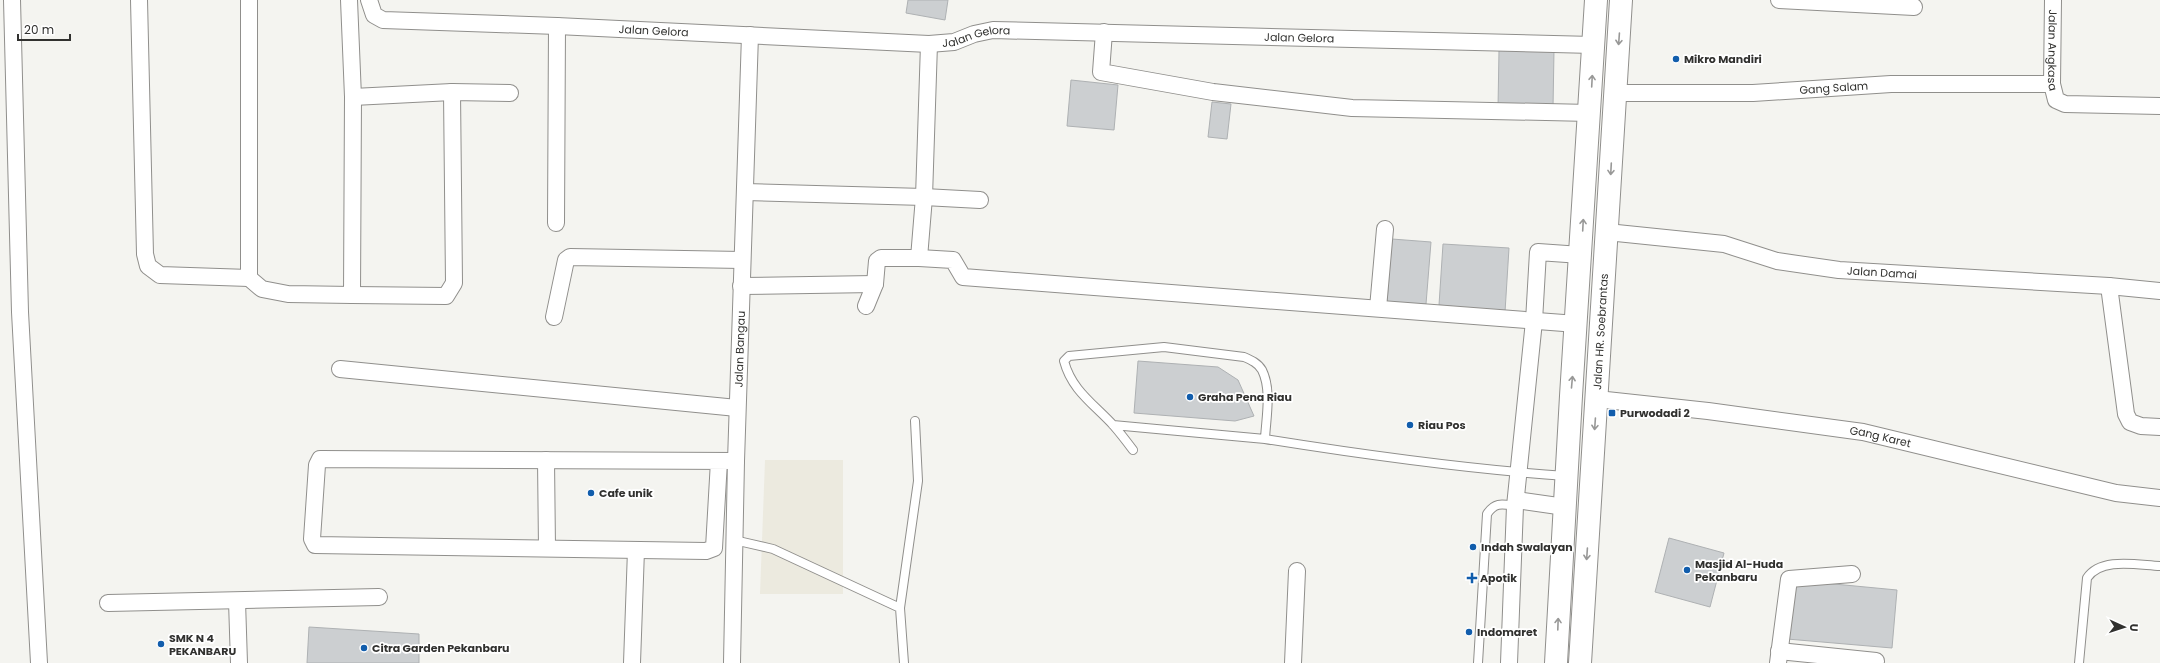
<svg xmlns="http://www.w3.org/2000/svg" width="2160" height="663" viewBox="0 0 2160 663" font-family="Poppins,sans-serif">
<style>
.built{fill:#eceadf}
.building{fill:#cccfd1;stroke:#aeb1b3}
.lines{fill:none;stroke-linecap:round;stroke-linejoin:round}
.lane-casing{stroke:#908f8c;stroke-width:10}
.street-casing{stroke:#908f8c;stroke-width:18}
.primary-casing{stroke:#908f8c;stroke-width:24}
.lane{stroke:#fff;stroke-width:8}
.street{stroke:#fff;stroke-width:16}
.primary{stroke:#fff;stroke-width:22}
.oneway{stroke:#989897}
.poi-dot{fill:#115dac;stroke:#fff;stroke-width:1.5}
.labels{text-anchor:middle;stroke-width:3.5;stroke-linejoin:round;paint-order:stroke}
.street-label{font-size:11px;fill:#31312f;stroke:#fff}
.poi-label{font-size:11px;font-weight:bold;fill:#31312f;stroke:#fff;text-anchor:start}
</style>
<rect width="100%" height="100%" fill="#f4f4f0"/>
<!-- built -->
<path class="built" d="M765 460H843V594H760Z"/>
<!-- building -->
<path class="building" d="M908 0H948L945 20 906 13Z
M1499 50H1554L1553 108H1498Z
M1071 80 1118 85 1114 130 1067 126Z
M1212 102 1231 104 1227 139 1208 137Z
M1392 239 1431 242 1426 304 1387 303Z
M1443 244 1509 248 1505 312 1439 305Z
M1138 361 1218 367 1238 380 1254 416 1235 421 1134 413Z
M1669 538 1724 553 1710 607 1655 592Z
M1792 580 1897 590 1892 648 1787 639Z
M309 627 419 634V663H307Z"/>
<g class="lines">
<!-- lane casing -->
<g class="lane-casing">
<path id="lane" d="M1113 425 1265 439
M1133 450C1127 442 1121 434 1114 426 1094 404 1072 391 1064 361L1069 356 1164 347 1244 357C1251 360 1258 363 1262 370 1272 390 1266 418 1265 439 1365 455 1465 469 1566 476
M734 540 773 549 900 608 904 663
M900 608 918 481 915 421
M1478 663 1487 514C1495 502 1502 504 1515 506
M2079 663 2087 578C2101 557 2137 565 2160 566"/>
</g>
<!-- street casing -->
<g class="street-casing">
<g id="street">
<path d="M12 0 20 312 39 663"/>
<path d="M139 0 145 254 148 266 160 275 249 278V0"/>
<path id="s1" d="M369 0 374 15 383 20 557 26 929 44 954 42 974 34 993 30 1593 45"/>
<path d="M1779 0 1914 7"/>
<path id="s2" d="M2053 0 2052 84 2056 100 2065 104 2160 106"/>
<path d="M1104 32 1101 72 1213 92 1352 108 1590 113"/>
<path id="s3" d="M1616 93H1753L1891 84H2052"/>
<path d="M353 97 452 92 510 93"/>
<path d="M745 192 924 197 980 200"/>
<path d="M556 223 557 26"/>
<path id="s4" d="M1607 232 1724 244 1777 261 1839 270 2109 286 2160 291"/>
<path d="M919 258 924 197 929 44"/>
<path d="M249 278 262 289 288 294 352 295 353 97 349 0"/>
<path d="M741 286 875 284"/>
<path d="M2109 286 2126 414 2130 422 2141 426 2160 427"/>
<path d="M352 295 446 296 454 283 452 92"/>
<path d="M866 306 875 284 877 261 881 258H919L953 260 963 277 1577 324"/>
<path d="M1378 308 1385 229"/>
<path d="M554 317 566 260 570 257 742 260"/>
<path d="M340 369 737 408"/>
<path id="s5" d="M1597 399 1708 411 1863 432 2116 493 2160 498"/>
<path d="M546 460 547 548"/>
<path d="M719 461 714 548 706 551 315 545 312 539 317 465 320 459 736 461"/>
<path d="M1516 500 1565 507"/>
<path d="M237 601 239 663"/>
<path d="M108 603 379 597"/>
<path d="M1779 651 1876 661"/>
<path d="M632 663 636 550"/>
<path id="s6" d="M732 663 736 461 750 35"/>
<path d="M1293 663 1297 571"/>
<path d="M1509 663 1515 506 1534 321 1538 252 1581 255"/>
<path d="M1778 663 1789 579 1852 574"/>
</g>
</g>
<!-- primary casing -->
<g class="primary-casing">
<g id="primary">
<path d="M1556 663 1571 396 1596 0"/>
<path id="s7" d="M1580 663 1621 0"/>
</g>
</g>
<!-- lane -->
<use href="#lane" class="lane"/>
<!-- street -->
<use href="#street" class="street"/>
<!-- primary -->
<use href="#primary" class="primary"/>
</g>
<!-- one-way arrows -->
<defs><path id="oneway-shaft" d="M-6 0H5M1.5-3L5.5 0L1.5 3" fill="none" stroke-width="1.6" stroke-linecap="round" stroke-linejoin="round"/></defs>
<g class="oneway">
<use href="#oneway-shaft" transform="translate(1619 39) rotate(94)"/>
<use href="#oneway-shaft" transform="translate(1592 81) rotate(-87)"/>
<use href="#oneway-shaft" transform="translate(1611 169) rotate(93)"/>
<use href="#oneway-shaft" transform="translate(1583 225) rotate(-87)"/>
<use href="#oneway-shaft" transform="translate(1572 382) rotate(-85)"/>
<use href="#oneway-shaft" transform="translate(1595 424) rotate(94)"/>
<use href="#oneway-shaft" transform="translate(1587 554) rotate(94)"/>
<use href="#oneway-shaft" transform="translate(1558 624) rotate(-88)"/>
</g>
<!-- markers -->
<g class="poi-dot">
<circle cx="1676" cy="59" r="4"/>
<circle cx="1190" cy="397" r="4"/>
<rect x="1608" y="409" width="8" height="8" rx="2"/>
<circle cx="1410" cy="425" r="4"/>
<circle cx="591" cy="493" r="4"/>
<circle cx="1473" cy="547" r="4"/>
<circle cx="1687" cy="570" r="4"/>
<path d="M1470 572h4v4h4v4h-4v4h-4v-4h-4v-4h4z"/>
<circle cx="1469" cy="632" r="4"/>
<circle cx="161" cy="644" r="4"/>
<circle cx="364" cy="648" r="4"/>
</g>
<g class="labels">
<!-- street labels -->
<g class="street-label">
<text dy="4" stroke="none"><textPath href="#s1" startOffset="297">Jalan Gelora</textPath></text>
<text dy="4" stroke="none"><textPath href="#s1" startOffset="621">Jalan Gelora</textPath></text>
<text dy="4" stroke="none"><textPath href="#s1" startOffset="945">Jalan Gelora</textPath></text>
<text dy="4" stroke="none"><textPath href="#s2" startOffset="50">Jalan Angkasa</textPath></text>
<text dy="4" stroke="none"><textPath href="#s3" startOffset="218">Gang Salam</textPath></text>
<text dy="4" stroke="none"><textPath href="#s4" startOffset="279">Jalan Damai</textPath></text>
<text dy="4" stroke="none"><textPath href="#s7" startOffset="332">Jalan HR. Soebrantas</textPath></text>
<text dy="4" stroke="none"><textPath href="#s6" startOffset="314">Jalan Bangau</textPath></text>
<text dy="4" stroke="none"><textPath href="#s5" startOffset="286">Gang Karet</textPath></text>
</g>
<!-- poi labels -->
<g class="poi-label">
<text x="1684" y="63">Mikro Mandiri</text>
<text x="1198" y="401">Graha Pena Riau</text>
<text x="1620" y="417">Purwodadi 2</text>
<text x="1418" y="429">Riau Pos</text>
<text x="599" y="497">Cafe unik</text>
<text x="1481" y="551">Indah Swalayan</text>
<text x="1695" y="568">Masjid Al-Huda<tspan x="1695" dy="13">Pekanbaru</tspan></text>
<text x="1480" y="582">Apotik</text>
<text x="1477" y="636">Indomaret</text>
<text x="169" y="642">SMK N 4<tspan x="169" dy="13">PEKANBARU</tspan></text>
<text x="372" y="652">Citra Garden Pekanbaru</text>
</g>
</g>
<!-- north arrow -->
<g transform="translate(2124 627) rotate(93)" stroke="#ffffff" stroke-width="3" paint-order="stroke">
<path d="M0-3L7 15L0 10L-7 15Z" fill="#31312f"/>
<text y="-6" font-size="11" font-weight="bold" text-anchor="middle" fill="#31312f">U</text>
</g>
<!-- scale -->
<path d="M18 34v6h52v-6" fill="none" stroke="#31312f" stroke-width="2"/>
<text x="24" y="34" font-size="12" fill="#31312f" stroke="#ffffff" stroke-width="3" paint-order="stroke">20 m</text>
</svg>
